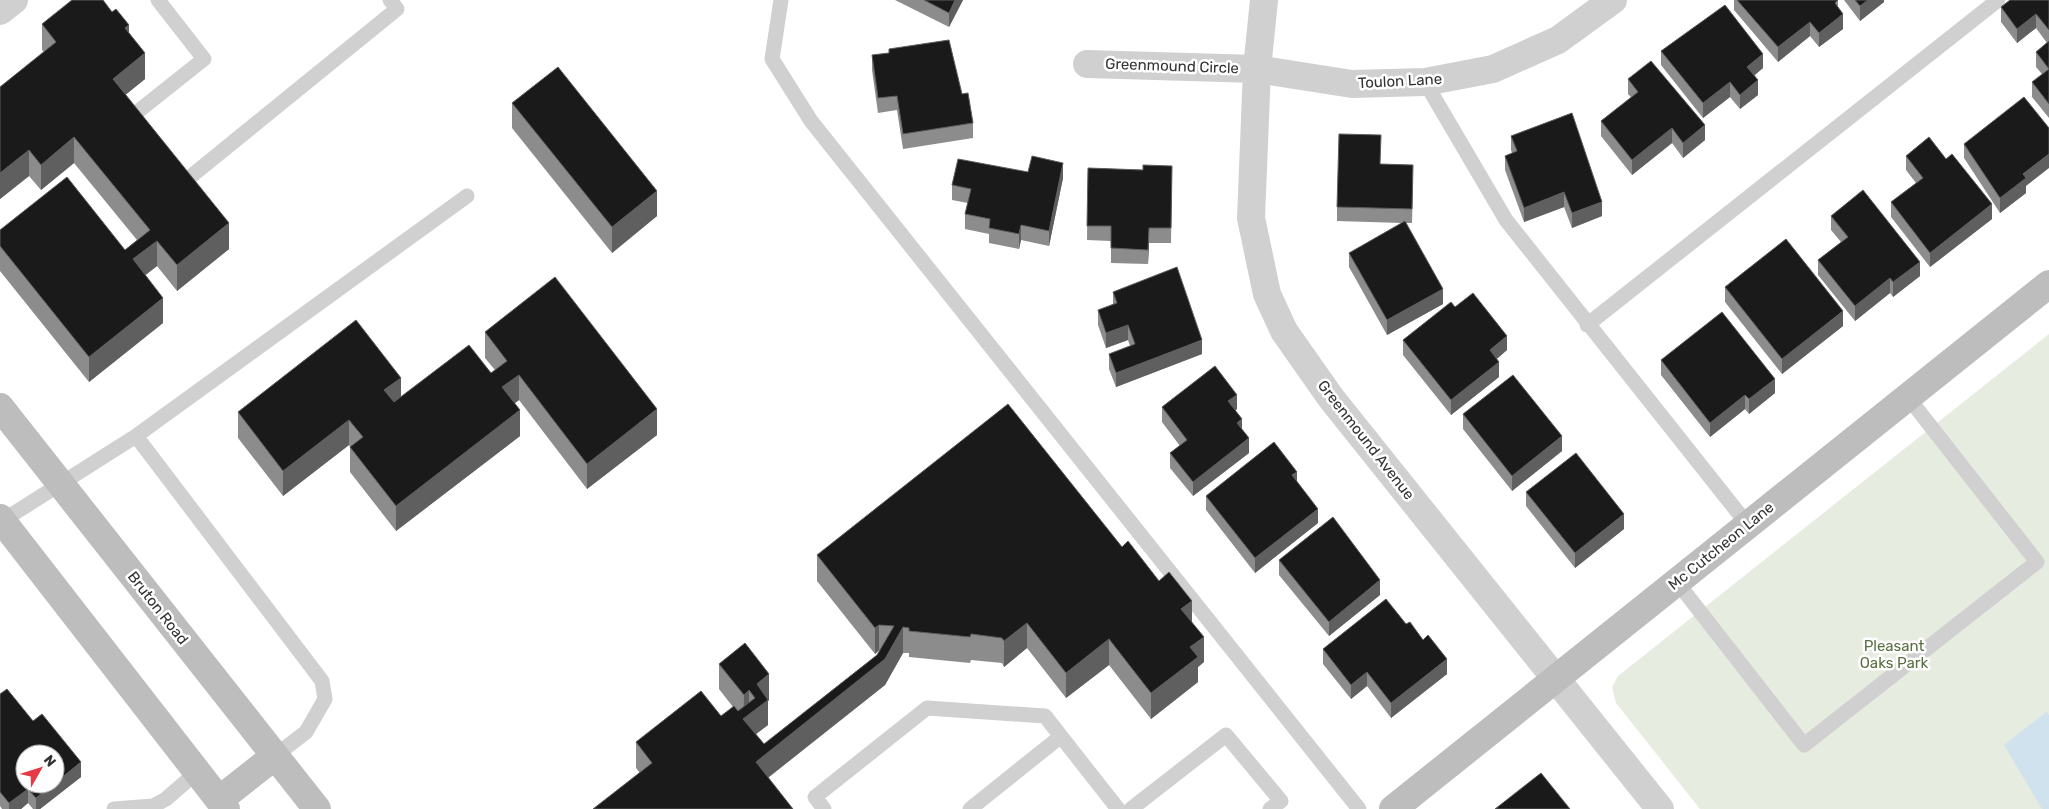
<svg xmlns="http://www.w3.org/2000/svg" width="2049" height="809" viewBox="0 0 2049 809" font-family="Rubik,sans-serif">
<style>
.green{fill:#e6ecdf}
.water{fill:#cfe2ee}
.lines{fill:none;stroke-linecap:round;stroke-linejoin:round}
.lane{stroke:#d0d0d0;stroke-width:15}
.street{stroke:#d0d0d0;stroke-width:28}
.secondary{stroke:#bdbdbd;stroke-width:28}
.wall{fill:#8c8c8c}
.shaded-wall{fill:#5f5f5f}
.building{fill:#1a1a1a;stroke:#5f5f5f}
.labels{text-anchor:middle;stroke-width:5;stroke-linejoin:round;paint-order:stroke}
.street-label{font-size:15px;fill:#333;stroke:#fff}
.park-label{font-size:15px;fill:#56703f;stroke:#fff}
</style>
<rect width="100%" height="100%" fill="#fff"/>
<!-- green -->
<path class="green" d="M2049 334V809H1700L1616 703 1612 687 1618 676Z"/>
<!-- water -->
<path class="water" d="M2046 712 2049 715V809H2042L2004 745Z"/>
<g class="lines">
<!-- lane -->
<path class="lane" d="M781 0 772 59 811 121 1359 809
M1425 82 1506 220 1748 525
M138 125 131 117 204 59 158 0
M178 174 184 182 397 9 390 0
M1587 325 1998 0
M136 436 322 681 325 699 306 732 275 756
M2 521 136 436 467 196
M1677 582 1804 745 2037 562 1907 396
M114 809 153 806 166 799 197 772
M824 809 815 797 927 708 1045 716 1118 809
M970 809 1060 737
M1131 809 1226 735 1281 801 1270 809"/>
<!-- street -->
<path class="street" d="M1264 0 1257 69 1251 218 1267 294 1284 331 1331 398 1660 809
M0 11 14 0
M1087 64 1257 69 1352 84 1425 82 1493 69 1558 40 1613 0"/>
<!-- secondary -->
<path class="secondary" d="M0 407 317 809
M0 518 226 809
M219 800 275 756
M1393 809 2049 284"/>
</g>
<!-- wall -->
<path class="wall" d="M895 0H963L949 27Z
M1734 0H1838V7L1843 29 1819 47 1810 36 1778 62 1734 10Z
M1844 0H1884V2L1860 21Z
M2049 0V118L2032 97V82L2042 74 2036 67V52L2047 43 2036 28 2017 43 2001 22V7Z
M42 24 129 33 145 79 125 95 229 249 177 291 157 266 145 275 163 323 89 382 0 271V230L125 250 137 240 74 163 41 190 29 176 0 199V87L44 52 42 50Z
M889 49 962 94 973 123V138L903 149 897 110 878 113 872 70V55L889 53Z
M1661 51 1763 68 1755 75 1758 95 1740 109 1730 97 1703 118 1661 65Z
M1628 79 1705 140 1683 158 1672 143 1632 175 1601 136V121L1631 97 1628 94Z
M512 103 657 216 612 253 512 128Z
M1511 136 1602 216 1572 228 1564 207 1524 222 1505 170V156L1512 153 1511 150Z
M1964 144 2026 186V193L2000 213 1964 158Z
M1906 156 1946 159 1992 219 1930 267 1891 217V202L1916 183 1906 170Z
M1381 164 1413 179 1412 223H1406L1443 304 1387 335 1349 267V253L1402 223 1337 221V207Z
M1172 166 1171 243H1149L1148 264 1111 263V241L1087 240 1088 168 1143 170Z
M1028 172 1063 178 1049 246 1021 240 1019 249 989 243V234L965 229V214L968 203 952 200V185Z
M1831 216 1920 276 1893 297 1890 293 1855 321 1818 275V260L1841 242 1831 230Z
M1725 287 1843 326 1782 374 1725 302Z
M1113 292 1202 354 1116 387 1109 369V354L1130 346 1128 340 1106 348 1098 325V310L1113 304Z
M1455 307 1507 350 1496 359 1499 377 1451 415 1403 355V340Z
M485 332 657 435 587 489 519 400 515 403 520 436 396 531 350 472V447L349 445 283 496 238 438V412L401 397 491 373 495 370 485 358Z
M1661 360 1775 393 1749 414 1745 409 1710 437 1661 375Z
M1162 407 1237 409 1235 411 1249 453 1193 496 1170 468V453L1180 446 1162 422Z
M1463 414 1562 451 1512 491 1463 429Z
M1297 482 1318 523 1255 573 1206 510V496Z
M1526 492 1624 529 1575 568 1526 506Z
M1122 547 1192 622 1204 662 1198 667V682L1151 719 1109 665 1066 698 1027 648 1004 667 1002 663 971 660 970 663 909 657V653H903L885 685 768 778 640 773 636 768V742L721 716 733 707 719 689V664L769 700 768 701V725L756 734 764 744 877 655 880 650 875 654 817 581V555Z
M1279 560 1380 595 1329 636 1279 575Z
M1323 649 1447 674 1391 718 1367 686 1351 699 1323 664Z
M0 694 33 721 81 777 40 809H33L28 803 21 809H2L0 806Z"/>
<!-- shaded-wall -->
<path class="shaded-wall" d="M955 0H963L949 27V13Z
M1868 0H1884V2L1860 21V6Z
M1843 14V29L1819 47V33Z
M2036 14V28L2017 43V29Z
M1810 22V36L1778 62V47Z
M129 25V51L125 28Z
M145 53V79L113 105V79Z
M1763 54V68L1747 81V67Z
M1758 80V95L1740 109V95Z
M1730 82V97L1703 118V103Z
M1705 125V140L1683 158V143Z
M1672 128V143L1632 175V160Z
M74 137V163L41 190V165Z
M29 150V176L0 199V173Z
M2049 154V168L2026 186V193L2000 213V198L2023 174Z
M1063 163V178L1049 246V231Z
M657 191V216L612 253V227Z
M1564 192V207L1524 222V208Z
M1602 202V216L1572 228V213Z
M1992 204V219L1930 267V253Z
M229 223V249L177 291V265Z
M1021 225V240L1019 249V234Z
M1149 228V243L1148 264V250Z
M157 241V266L133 285V259Z
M1920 262V276L1893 297V282Z
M1890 278V293L1855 321V306Z
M1443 289V304L1387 335V320Z
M163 298V323L89 382V357Z
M1843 311V326L1782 374V359Z
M1128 325V340L1106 348V333Z
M1507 336V350L1490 365V350Z
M1202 340V354L1116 387V373Z
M1499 362V377L1451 415V400Z
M519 375V400L502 413V387Z
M401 378V403L384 416V390Z
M1775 379V393L1749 414V399Z
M1237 395V409L1228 416V401Z
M1745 395V409L1710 437V423Z
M657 409V435L587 489V464Z
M520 410V436L396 531V506Z
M1242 419V434L1237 423Z
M349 420V445L283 496V471Z
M1562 436V451L1512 491V476Z
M1249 438V453L1193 496V482Z
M1297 472V486L1292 475Z
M1318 509V523L1255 573V558Z
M1624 514V529L1575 568V553Z
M1380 580V595L1329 636V622Z
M1192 601V627L1181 609Z
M1027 623V648L1004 667V641Z
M879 625V650L875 654V628Z
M903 627V653L885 685 756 787V762L885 659Z
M1204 637V662L1198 667V682L1151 719V693L1190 647Z
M1109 639V665L1066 698V673Z
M1447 659V674L1391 718V703Z
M1367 672V686L1351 699V685Z
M769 674V700L768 701V725L743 744 744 695 749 690V714L757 708V684Z
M81 762V777L40 809H36V798L53 784H55V783Z
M28 789V803L21 809H9V803Z"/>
<!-- building -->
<path class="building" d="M72 0H103L112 12 116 9 129 25 125 28 145 53 113 79 229 223 177 265 157 241 133 259 163 298 89 357 0 246V230L67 177 125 250 150 230 74 137 41 165 29 150 0 173V87L56 42 42 24Z
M924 0H955L949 13Z
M1737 0H1838L1835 3 1843 14 1819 33 1810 22 1778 47Z
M1855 0H1868L1860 6Z
M2010 0H2049V30L2036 14 2017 29 2001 7Z
M1725 5 1763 54 1747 67 1758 80 1740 95 1730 82 1703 103 1661 51Z
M949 40 962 94 968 93 973 123 903 134 897 96 878 98 872 55 889 53V49Z
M2049 41V104L2032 82 2049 69 2036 52Z
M1651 61 1705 125 1683 143 1672 128 1632 160 1601 121 1638 92 1628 79Z
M558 67 657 191 612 227 512 103Z
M2024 97 2049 128V154L2023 174 2026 178 2000 198 1964 144Z
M1572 113 1602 202 1572 213 1564 192 1524 208 1505 156 1517 151 1511 136Z
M1339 134 1381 135 1380 164 1413 165 1412 209 1337 207Z
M1929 137 1946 159 1952 154 1992 204 1930 253 1891 202 1923 178 1906 156Z
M1032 156 1063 163 1049 231 1021 225 1019 234 989 228 990 219 965 214 971 189 952 185 958 159 1028 172Z
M1143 165 1172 166 1171 228H1149L1148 250 1111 248V226H1087L1088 168 1143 170Z
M1863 190 1920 262 1893 282 1890 278 1855 306 1818 260 1848 237 1831 216Z
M1405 221 1443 289 1387 320 1349 253Z
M1786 239 1843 311 1782 359 1725 287Z
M1177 267 1202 340 1116 373 1109 354 1135 344 1128 325 1106 333 1098 310 1117 303 1113 292Z
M555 277 657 409 587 464 519 375 502 387 520 410 396 506 350 447 363 437 349 420 283 471 238 412 356 320 401 378 384 390 394 402 469 345 491 373 507 361 485 332Z
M1473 293 1507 336 1490 350 1499 362 1451 400 1403 340 1451 302 1455 307Z
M1722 312 1775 379 1749 399 1745 395 1710 423 1661 360Z
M1215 366 1237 395 1228 401 1242 419 1237 423 1249 438 1193 482 1170 453 1187 440 1162 407Z
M1513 375 1562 436 1512 476 1463 414Z
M1008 404 1122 547 1128 541 1159 581 1169 572 1192 601 1181 609 1204 637 1190 647 1198 657 1151 693 1109 639 1066 673 1027 623 1004 641 1002 638 971 634 970 637 909 631V628L903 627 885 659 756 762 793 809H593L652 763 636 742 701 691 721 716 734 706 738 711 755 698 749 690 744 695 719 664 745 643 769 674 757 684 768 700 743 719 764 744 877 655 894 626 879 625 875 628 817 555Z
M1274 442 1297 472 1292 475 1318 509 1255 558 1206 496Z
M1576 453 1624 514 1575 553 1526 492Z
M1333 517 1380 580 1329 622 1279 560Z
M1386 599 1406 624 1410 622 1423 640 1428 635 1447 659 1391 703 1367 672 1351 685 1323 649Z
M7 689 33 721 42 714 81 762 55 783V754H25V784H53L36 798 28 789 9 803 0 792V694Z
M1541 773 1570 809H1495Z"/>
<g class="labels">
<!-- street labels -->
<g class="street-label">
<text transform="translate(1172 66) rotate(2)" y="5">Greenmound Circle</text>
<text transform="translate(1400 81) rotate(-3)" y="5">Toulon Lane</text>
<text transform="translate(1366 440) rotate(52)" y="5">Greenmound Avenue</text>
<text transform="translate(1721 546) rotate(-39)" y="5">Mc Cutcheon Lane</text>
<text transform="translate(158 608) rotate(52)" y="5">Bruton Road</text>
</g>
<!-- park labels -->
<g class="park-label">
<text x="1894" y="651">Pleasant<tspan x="1894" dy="17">Oaks Park</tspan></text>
</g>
</g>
<!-- north arrow -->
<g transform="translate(40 769) rotate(51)"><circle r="24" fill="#ffffff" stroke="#adadad"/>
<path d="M0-4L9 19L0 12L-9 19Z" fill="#e63946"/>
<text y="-8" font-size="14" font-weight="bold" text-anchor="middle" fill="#333333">N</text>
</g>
</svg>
